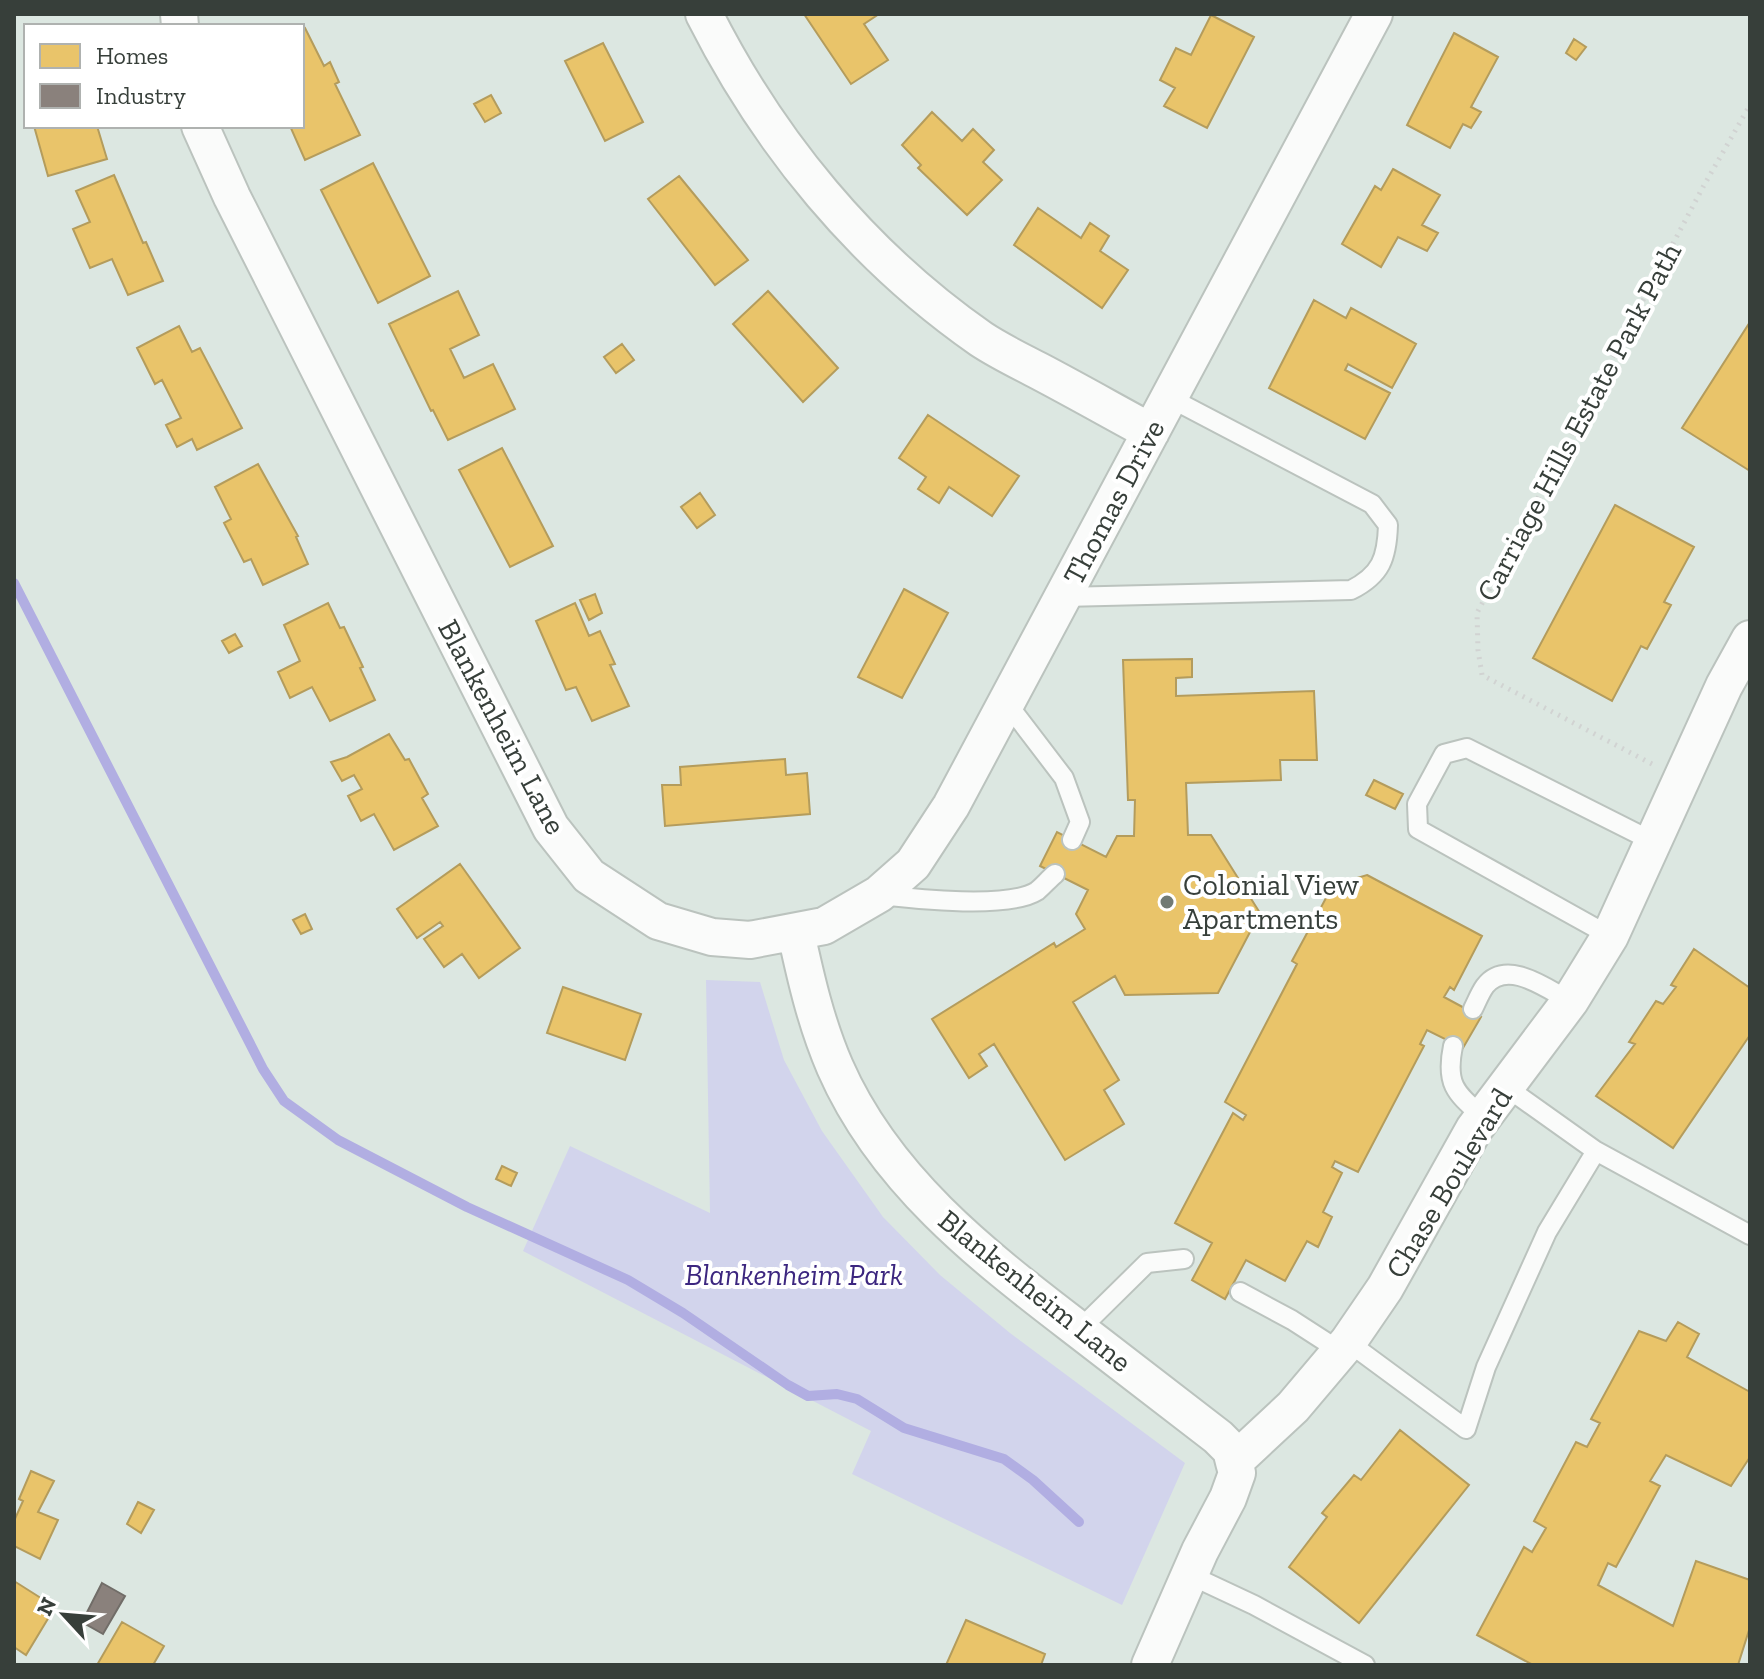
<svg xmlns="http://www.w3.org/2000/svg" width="1764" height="1679" viewBox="0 0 1764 1679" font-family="'Zilla Slab',serif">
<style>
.green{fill:#d2d4ec}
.homes{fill:#e9c46a;stroke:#b49c5c;stroke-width:2}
.industry{fill:#8a817c;stroke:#716d68;stroke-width:2}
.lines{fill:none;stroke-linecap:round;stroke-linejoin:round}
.stream{stroke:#b1aee2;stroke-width:10}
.lane-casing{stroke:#bbc3be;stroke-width:22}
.street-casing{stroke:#bbc3be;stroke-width:40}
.path{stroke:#d1d3d2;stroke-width:5;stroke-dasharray:2 6;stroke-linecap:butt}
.lane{stroke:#fafbfa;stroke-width:18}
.street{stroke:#fafbfa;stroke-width:36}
.poi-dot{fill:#717a74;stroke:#fff;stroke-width:3}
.labels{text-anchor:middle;stroke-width:8;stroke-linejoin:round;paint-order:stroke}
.street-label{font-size:30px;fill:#373f3a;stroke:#fff}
.poi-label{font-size:30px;fill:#373f3a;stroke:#fff;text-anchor:start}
.park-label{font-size:30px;font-style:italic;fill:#3c267f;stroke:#fff}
</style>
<rect width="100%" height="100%" fill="#dce7e1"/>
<!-- green -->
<path class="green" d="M706 980 760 982 784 1060 822 1131 883 1217 940 1275 1010 1333 1185 1463 1122 1605 852 1474 871 1431 523 1251 570 1146 710 1213Z"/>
<!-- homes -->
<path class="homes" d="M804 14H879L864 24 888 60 851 84Z
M1211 15 1254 37 1207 128 1164 106 1175 88 1160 80 1176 48 1191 55Z
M305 28 324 66 330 62 339 82 335 84 360 135 305 160 290 126H302V29Z
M1454 33 1498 57 1471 107 1481 112 1471 128 1463 124 1450 148 1407 125Z
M1574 39 1586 47 1576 60 1566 53Z
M603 43 643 122 605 141 565 61Z
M491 95 501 113 485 122 474 104Z
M932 112 962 141 973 129 994 150 983 162 1002 180 967 215 918 168 921 165 902 145Z
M34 126H97L107 159 48 176Z
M373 163 430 276 378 303 321 190Z
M1393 169 1440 195 1422 225 1438 233 1427 251 1398 237 1381 267 1342 244 1375 186 1381 190Z
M114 175 143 243 146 242 163 281 128 295 112 259 90 268 73 229 90 222 76 191Z
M679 176 748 260 715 285 648 199Z
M1038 208 1081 238 1090 223 1109 236 1100 251 1128 270 1102 308 1014 245Z
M458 291 479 335 450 349 464 378 493 364 515 409 448 440 433 410 431 411 389 324Z
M768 291 838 368 803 402 733 324Z
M1314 300 1346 318 1351 308 1416 344 1392 388 1348 364 1345 370 1390 393 1365 439 1269 388Z
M1750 322V471L1682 428Z
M179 326 192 352 200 348 242 428 197 450 192 439 177 447 166 425 181 418 162 380 155 384 137 348Z
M622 344 634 360 616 373 604 357Z
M928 415 1019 476 992 516 949 487 939 503 918 489 926 477 899 458Z
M502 448 553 546 510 567 459 470Z
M258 464 298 536 296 537 308 564 263 585 251 559 244 562 224 523 231 519 215 487Z
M700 493 715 515 697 528 681 507Z
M1615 505 1694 547 1664 602 1671 605 1647 649 1641 646 1612 701 1533 658Z
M904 589 948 613 902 698 858 677Z
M595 594 602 613 589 620 580 600Z
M328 603 340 628 344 627 363 667 360 668 375 700 330 721 312 687 290 698 278 672 300 661 284 625Z
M575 603 589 636 600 631 615 664 610 665 629 706 592 721 576 687 566 690 536 621Z
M235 634 242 646 229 653 222 641Z
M1192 659V677L1176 678V696L1314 691 1317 760H1280L1281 780 1186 783 1188 835H1211L1260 913 1218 993 1125 995 1115 976 1073 1002 1119 1080 1104 1090 1124 1124 1065 1160 994 1044 979 1054 987 1066 969 1078 932 1019 1054 943 1056 947 1085 929 1076 914 1088 890 1040 866 1057 832 1106 857 1117 836H1134L1135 800H1128L1123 660Z
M389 734 405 760 409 759 428 794 422 798 438 826 394 850 374 814 361 821 348 796 362 789 354 775 342 781 331 762 347 757Z
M785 759 786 775 807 773 810 814 665 826 662 785H681L680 767Z
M1374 780 1403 794 1395 809 1366 795Z
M460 864 520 948 479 978 462 954 444 967 424 939 443 926 440 922 417 938 397 909Z
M1367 875 1482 936 1454 990 1450 987 1444 997 1481 1017 1463 1048 1427 1030 1420 1044 1424 1046 1358 1172 1335 1161 1332 1167 1342 1173 1323 1212 1332 1217 1318 1247 1307 1241 1285 1281 1246 1260 1225 1299 1192 1280 1212 1243 1175 1223 1233 1113 1243 1120 1246 1115 1225 1102 1297 964 1292 961 1333 885Z
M305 914 312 929 301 934 293 920Z
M1694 949 1750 988V1035L1673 1148 1596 1096 1635 1044 1629 1042 1656 1001 1663 1004 1676 987 1671 985Z
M563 987 641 1014 625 1060 547 1033Z
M502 1166 517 1173 511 1186 496 1179Z
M1678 1322 1699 1334 1687 1357 1750 1392V1457L1731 1486 1666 1455 1650 1481 1660 1486 1616 1567 1608 1563 1598 1585 1673 1626 1696 1561 1750 1580V1627L1738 1665H1533L1477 1635 1524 1547 1532 1552 1546 1528 1534 1521 1576 1442 1587 1447 1600 1423 1591 1419 1639 1331 1666 1341Z
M1400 1430 1469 1485 1359 1623 1289 1567 1327 1517 1322 1513 1354 1475 1361 1480Z
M31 1471 54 1481 38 1512 58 1520 40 1559 14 1546V1521L23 1501 19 1499Z
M138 1502 154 1510 141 1533 127 1524Z
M14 1581 55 1607 26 1655 14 1647Z
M966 1620 1045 1654 1041 1665H946Z
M122 1622 164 1646 153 1665H97Z"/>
<!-- industry -->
<path class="industry" d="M102 1583 125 1596 103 1634 82 1622Z"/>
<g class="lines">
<!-- stream -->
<path class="stream" d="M14 583 263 1069 284 1101 338 1140 467 1207 628 1280 683 1313 788 1385 808 1396 837 1394 857 1399 904 1428 1004 1459 1033 1480 1079 1522"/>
<!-- lane casing -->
<g class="lane-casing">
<path id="lane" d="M1063 597 1351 590C1381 575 1387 558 1388 525L1372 504 1170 398
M1006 702 1064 778 1080 822 1072 840
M881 895C915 899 1009 909 1037 891 1043 886 1049 879 1055 874
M1610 936 1418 829 1417 804 1444 754 1467 748 1654 842
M1473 1009C1477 1001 1480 993 1485 986 1507 958 1547 989 1570 1001
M1453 1046C1445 1085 1456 1093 1483 1117
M1596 1151 1750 1235
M1240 1292 1292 1320 1340 1351
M1079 1330 1147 1263 1184 1259
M1348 1342 1466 1429 1486 1367 1547 1232 1596 1151 1506 1087
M1190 1575 1254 1605 1365 1665"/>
</g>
<!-- street casing -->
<g class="street-casing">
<path id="street" d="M179 14 180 26
M704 14C769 143 862 256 981 339 999 351 1020 361 1039 371 1077 391 1114 412 1151 432
M200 126 232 197 551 828 589 876 658 921 712 937 750 940 824 926 879 894 913 864 951 806 1374 14
M796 933C806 979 816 1023 835 1067 884 1179 980 1254 1074 1326 1122 1363 1170 1400 1218 1437L1231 1450 1234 1462
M1150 1665 1200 1551 1228 1498 1237 1473 1234 1462 1293 1407 1348 1342 1385 1288 1474 1129 1570 1001 1610 936 1724 686 1750 639"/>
</g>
<!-- path -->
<path class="path" d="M1652 764 1482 675 1478 650 1477 613 1703 187 1750 105"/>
<!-- lane -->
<use href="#lane" class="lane"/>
<!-- street -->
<use href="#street" class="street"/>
</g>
<!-- markers -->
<circle class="poi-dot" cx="1167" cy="902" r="8"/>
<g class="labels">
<!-- street labels -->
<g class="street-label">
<text transform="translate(1579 422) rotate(-62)" y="10">Carriage Hills Estate Park Path</text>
<text transform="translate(1114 502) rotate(-62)" y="10">Thomas Drive</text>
<text transform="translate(502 727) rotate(62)" y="10">Blankenheim Lane</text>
<text transform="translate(1449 1183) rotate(-59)" y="10">Chase Boulevard</text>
<text transform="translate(1035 1291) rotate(39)" y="10">Blankenheim Lane</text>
</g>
<!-- poi labels -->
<g class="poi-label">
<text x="1183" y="895">Colonial View<tspan x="1183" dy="34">Apartments</tspan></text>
</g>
<!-- park labels -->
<g class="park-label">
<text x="794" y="1285">Blankenheim Park</text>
</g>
</g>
<!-- border -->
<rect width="1764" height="1679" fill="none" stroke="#373f3a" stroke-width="32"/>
<!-- legend -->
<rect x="24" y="24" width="280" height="104" fill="#ffffff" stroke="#afb2b0" stroke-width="2"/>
<rect x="40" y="44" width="40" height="24" fill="#e9c46a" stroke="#afb2b0" stroke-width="2"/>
<text x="96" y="64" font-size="24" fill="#373f3a">Homes</text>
<rect x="40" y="84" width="40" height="24" fill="#8a817c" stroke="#afb2b0" stroke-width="2"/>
<text x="96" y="104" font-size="24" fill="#373f3a">Industry</text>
<!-- north arrow -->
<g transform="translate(64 1615) rotate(296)" stroke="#ffffff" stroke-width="6" paint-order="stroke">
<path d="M0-6L14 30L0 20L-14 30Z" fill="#373f3a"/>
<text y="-12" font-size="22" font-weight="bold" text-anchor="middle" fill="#373f3a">N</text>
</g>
</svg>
